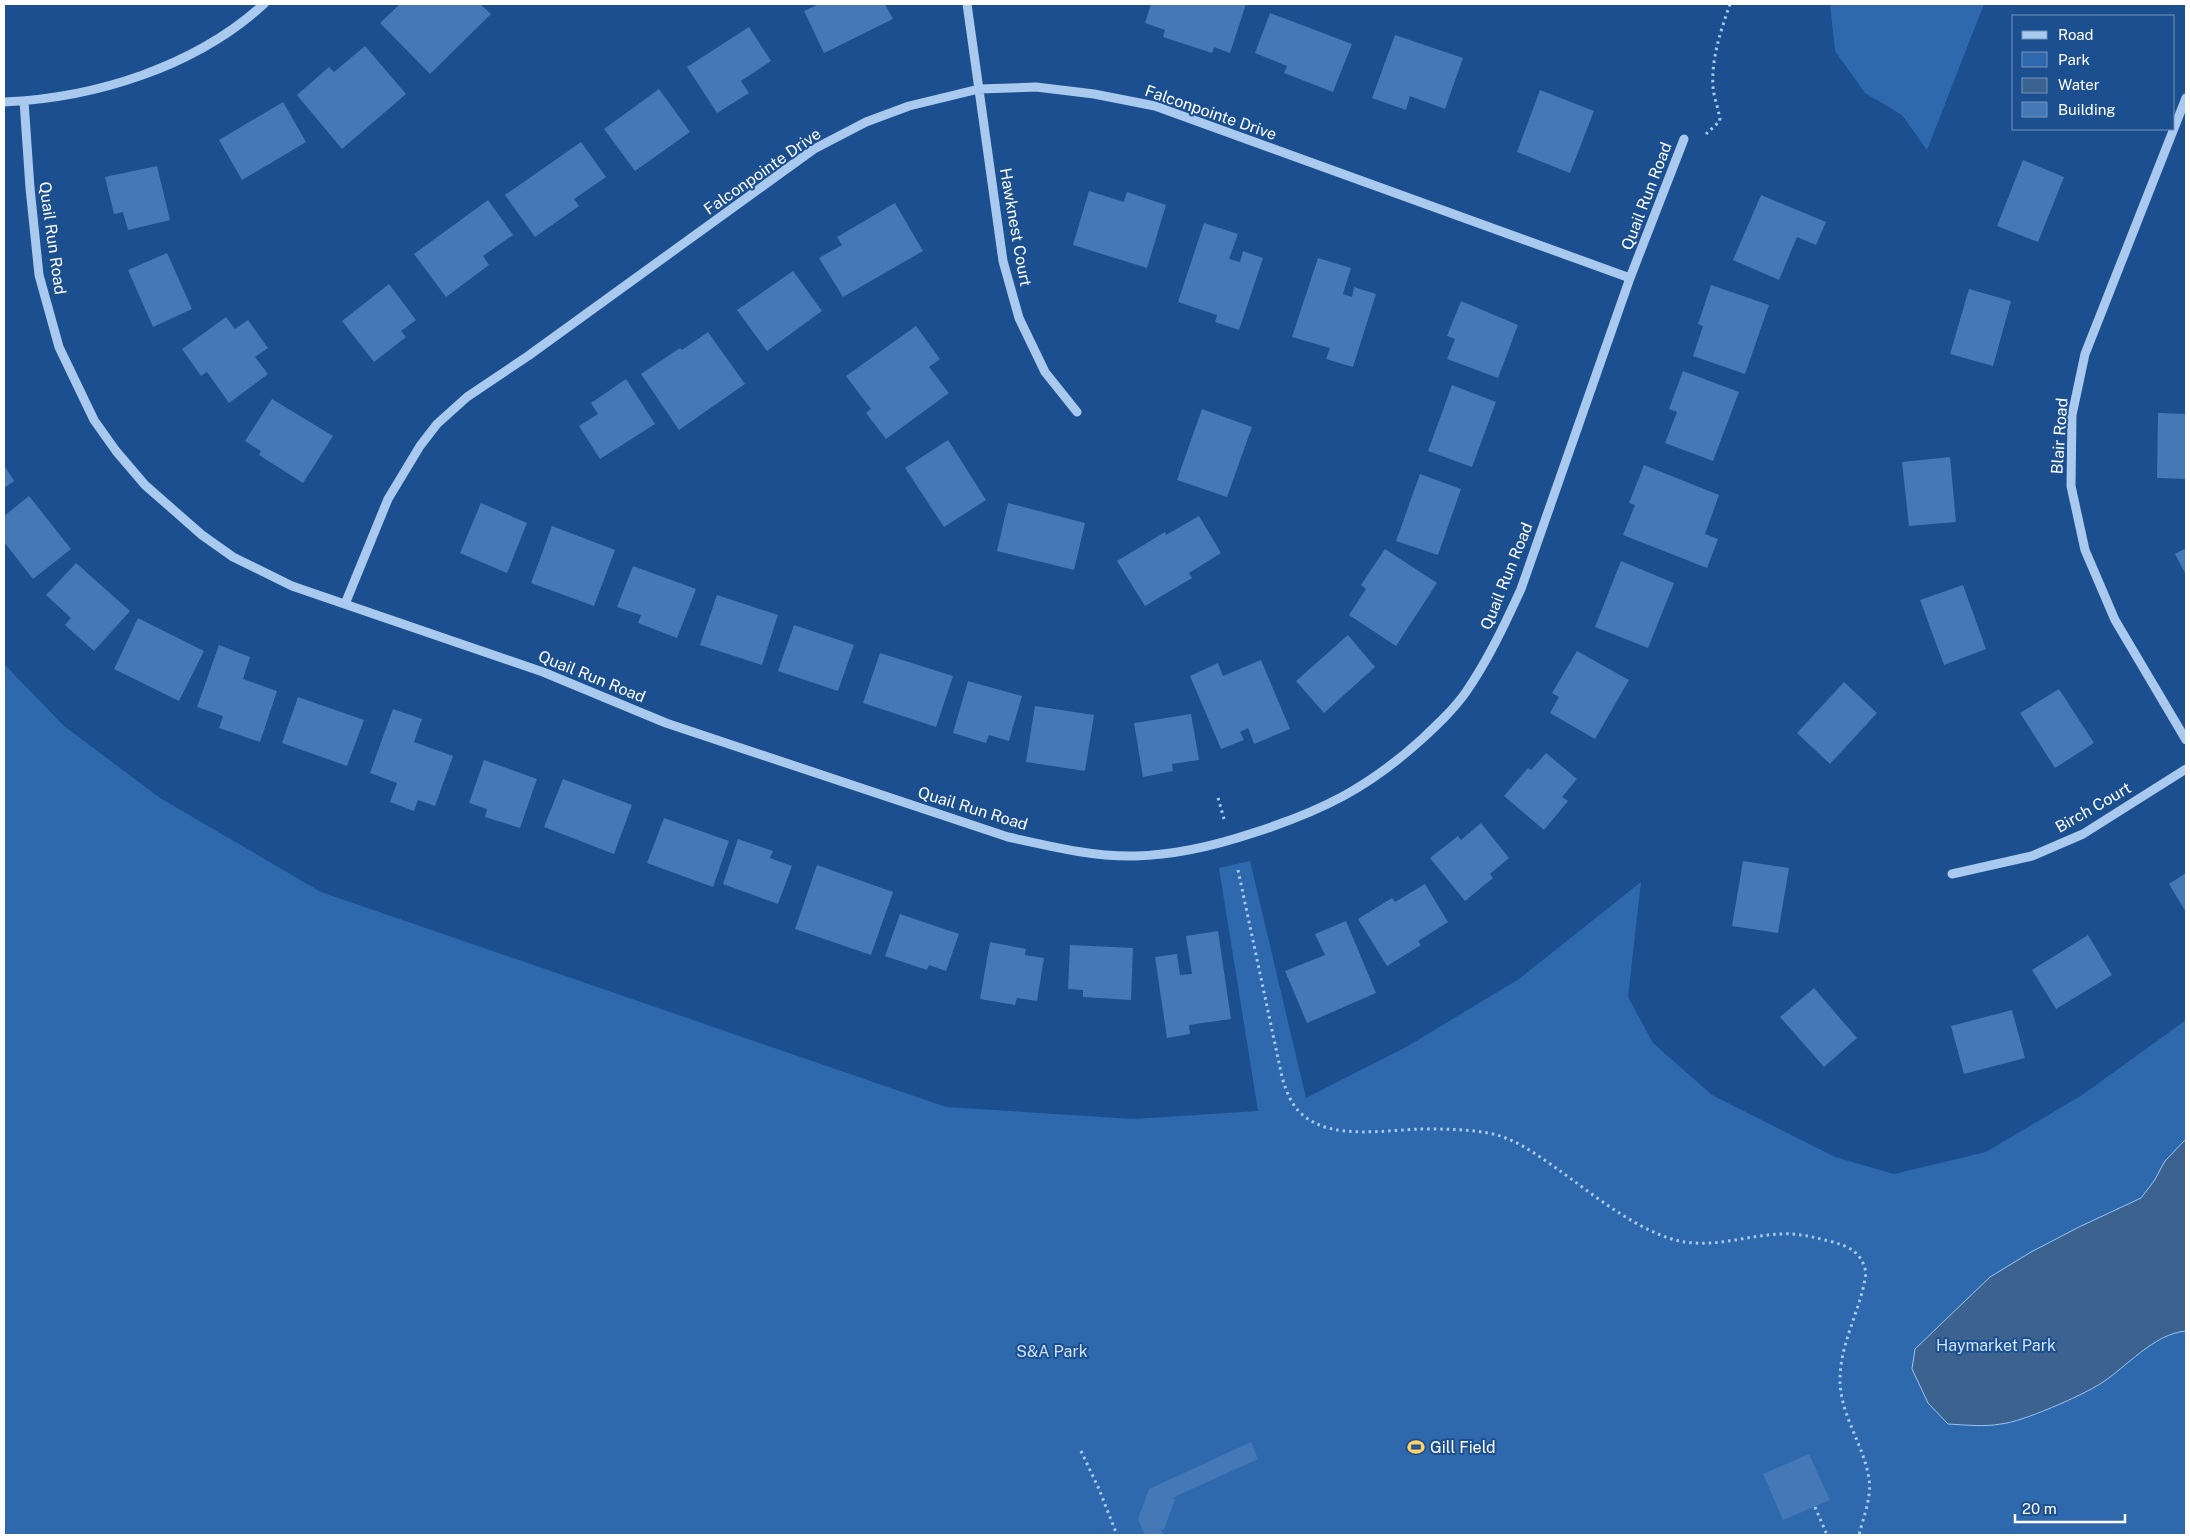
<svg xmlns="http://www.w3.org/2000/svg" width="2190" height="1539" viewBox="0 0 2190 1539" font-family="'Public Sans',sans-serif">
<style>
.green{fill:#2e69ad}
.water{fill:#3c6290;stroke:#9cc4f0}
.building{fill:#4478b7}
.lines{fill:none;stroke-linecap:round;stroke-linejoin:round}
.path{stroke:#a9c9ee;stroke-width:3;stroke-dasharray:2.5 4;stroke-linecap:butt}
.minor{stroke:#a9c9ee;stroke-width:9}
.labels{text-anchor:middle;stroke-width:4;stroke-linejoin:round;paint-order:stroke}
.street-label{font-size:16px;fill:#fff;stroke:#1b4f8f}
.park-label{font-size:16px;fill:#cfe3fa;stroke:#1b4f8f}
.poi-label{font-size:16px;fill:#fff;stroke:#1b4f8f;text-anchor:start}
</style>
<rect width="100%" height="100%" fill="#1b4f8f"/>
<!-- green -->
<path class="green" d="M1830 4H1984L1927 150 1902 115 1865 93 1835 51Z
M4 664 64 726 160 798 321 892 946 1107 1133 1119 1258 1111 1219 868 1250 861 1306 1098 1408 1046 1519 979 1641 882 1628 997 1653 1043 1712 1095 1835 1157 1894 1174 1986 1152 2082 1095 2186 1020V1535H4Z"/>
<!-- water -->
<path class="water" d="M2186 1139V1331C2153 1334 2127 1367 2100 1384 2081 1396 2022 1422 2001 1424 1984 1427 1966 1425 1948 1424L1928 1403 1912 1369 1915 1349 1990 1277 2031 1252 2079 1227 2141 1198 2154 1181 2165 1161Z"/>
<!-- building -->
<path class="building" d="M400 4H480L491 14 430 74 380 23Z
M819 4H885L893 19 824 53 804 11Z
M1151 4H1246L1230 53 1214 47 1212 53 1163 37 1165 30 1145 23Z
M1270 13 1352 44 1333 92 1284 73 1287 66 1255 53Z
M749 27 771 61 741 81 749 93 717 113 687 67Z
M1395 35 1463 58 1445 109 1410 96 1406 110 1372 98Z
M365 46 406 94 342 149 297 95 329 67 334 72Z
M659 89 690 132 635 171 604 129Z
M1540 90 1594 111 1570 173 1517 152Z
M283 102 306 142 242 180 219 140Z
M581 142 606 177 574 199 579 206 535 237 505 195Z
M2023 160 2064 177 2038 242 1997 226Z
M157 166 170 220 128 230 123 212 114 214 105 177Z
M1089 191 1124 202 1127 192 1166 205 1147 268 1073 245Z
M1761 195 1826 222 1816 245 1797 237 1779 280 1733 260Z
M488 200 513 235 483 256 489 265 446 297 414 254Z
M895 203 923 251 843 297 819 258 842 245 837 237Z
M1204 223 1238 234 1229 259 1240 262 1243 251 1263 258 1239 330 1215 322 1217 315 1178 302Z
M167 253 192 309 153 327 128 270Z
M1318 258 1351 268 1343 294 1352 297 1354 287 1376 294 1353 367 1326 359 1330 348 1292 337Z
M793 271 822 311 767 351 737 310Z
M389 284 416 320 401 331 406 337 374 362 342 321Z
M1711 285 1769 305 1745 374 1693 356 1703 326 1698 324Z
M1969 289 2011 301 1993 366 1950 354Z
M1461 301 1518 325 1498 378 1447 359 1455 339 1447 336Z
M226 317 235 329 248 320 268 348 255 357 268 374 229 403 207 372 201 376 182 349Z
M916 326 940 359 929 367 949 393 886 439 866 413 871 409 846 376Z
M708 332 745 384 679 430 641 374 680 348 682 350Z
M1683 371 1739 392 1713 461 1665 443 1677 412 1669 409Z
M626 379 655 424 600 459 579 426 598 414 591 403Z
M1452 385 1496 402 1472 467 1428 451Z
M272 399 333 436 303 483 259 455 261 451 245 441Z
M1202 409 1252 427 1227 497 1177 480Z
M2158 413 2186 414V479L2157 478Z
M948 440 986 500 944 527 905 468Z
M1950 457 1956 522 1909 526 1902 462Z
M4 465 14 481 4 488Z
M1644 465 1719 495 1705 534 1718 539 1707 568 1623 535 1635 505 1629 503Z
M1420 474 1461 489 1438 555 1396 541Z
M29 496 71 549 33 579 4 542V516Z
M481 503 527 523 507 573 460 553Z
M1008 503 1085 523 1074 570 997 551Z
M1199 516 1221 553 1189 573 1192 578 1145 606 1117 561 1165 532 1166 535Z
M552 526 615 550 594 606 531 583Z
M2186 548V575L2175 554Z
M1385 549 1437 583 1396 646 1349 615 1366 589 1361 585Z
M1621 561 1674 583 1648 648 1595 627Z
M76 563 130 611 94 651 65 625 71 618 46 595Z
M633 566 696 589 677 638 638 623 641 615 617 607Z
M1963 585 1986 649 1944 665 1920 600Z
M717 595 778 615 762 665 700 645Z
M138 618 204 651 179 701 114 669Z
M794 625 854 645 838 691 778 671Z
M1348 635 1375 667 1324 713 1296 681Z
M219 645 250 657 243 679 277 691 260 742 219 728 223 716 197 707Z
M1577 651 1629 680 1595 739 1550 713 1559 697 1552 693Z
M880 653 953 676 936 727 863 703Z
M1261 660 1290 729 1254 744 1248 728 1240 732 1244 740 1221 749 1190 676 1218 663 1223 676Z
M968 681 1022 696 1009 741 989 735 986 743 953 733Z
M1844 682 1877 713 1830 764 1797 733Z
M2059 689 2094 743 2055 768 2020 713Z
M298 697 364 720 347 766 282 743Z
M1035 706 1094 715 1085 771 1026 762Z
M393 709 422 719 414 742 453 756 435 806 418 800 414 811 390 802 397 783 370 773Z
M1191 714 1199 760 1172 764 1173 771 1143 777 1134 723Z
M1546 753 1577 779 1562 797 1568 801 1544 830 1504 796 1528 768 1531 770Z
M484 760 537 779 520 828 485 817 487 809 469 803Z
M563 779 632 805 614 854 544 827Z
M664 818 729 841 713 887 647 863Z
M1481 823 1509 858 1490 874 1493 878 1465 901 1430 858 1458 836 1461 840Z
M738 839 773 851 770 858 792 866 778 904 723 884Z
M1743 861 1789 868 1778 933 1732 926Z
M817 865 893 892 871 955 795 929Z
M2186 873V912L2169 884Z
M1425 884 1448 922 1418 941 1421 945 1387 966 1358 919 1392 898 1395 902Z
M900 914 959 934 946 971 929 965 927 970 885 956Z
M1346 921 1376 993 1307 1023 1285 971 1325 955 1315 934Z
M1218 931 1231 1019 1189 1025 1190 1034 1167 1038 1155 957 1177 954 1180 975 1192 974 1186 936Z
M2088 935 2112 975 2056 1009 2032 970Z
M990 942 1026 949 1025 955 1044 958 1037 1001 1017 998 1015 1005 980 999Z
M1070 945 1133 948 1131 1000 1083 997V990L1068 989Z
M1814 988 1857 1038 1824 1067 1780 1017Z
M2012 1010 2025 1058 1964 1074 1951 1026Z
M1251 1442 1258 1459 1172 1498 1175 1499 1164 1530 1161 1529 1164 1535H1145L1138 1519 1149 1489Z
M1809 1454 1830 1500 1783 1520 1763 1474Z"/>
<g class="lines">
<!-- path -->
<path class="path" d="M1706 134 1720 121C1719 109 1714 99 1713 87 1711 59 1721 30 1730 4
M1218 798 1224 819
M1238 870 1282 1077C1286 1091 1292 1107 1304 1116 1333 1140 1386 1130 1421 1129 1446 1129 1469 1129 1493 1134 1517 1140 1536 1154 1556 1168 1593 1194 1648 1241 1694 1243 1723 1245 1752 1235 1781 1234 1798 1233 1813 1237 1829 1241 1849 1246 1862 1252 1866 1273 1861 1310 1840 1342 1840 1380 1840 1415 1864 1445 1869 1479 1872 1497 1863 1518 1859 1535
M1081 1451 1099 1489 1117 1535
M1815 1507 1827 1535"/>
<!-- minor -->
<path class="minor" d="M967 4 1003 261 1019 318 1045 372 1077 412
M2186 98 2085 354 2072 415 2071 486 2085 550 2115 620 2186 740
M24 101 30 188 39 275 59 347 94 420 116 451 145 485 202 535 233 557 292 586 543 672 666 723 1008 837C1049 846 1092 857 1135 856 1176 855 1214 846 1253 833 1322 811 1368 788 1422 739 1438 724 1454 709 1466 692 1488 660 1505 624 1521 589L1630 278 1684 139
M4 102C95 98 195 67 264 4
M345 604 388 499 420 446 437 424 467 397 528 356 814 149 866 122 909 106 979 89 1036 87 1094 94 1155 106 1630 278
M1952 874 2032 856 2083 834 2186 769"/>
</g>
<!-- icons -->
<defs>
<g id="stadium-bare" transform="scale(1.35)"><path d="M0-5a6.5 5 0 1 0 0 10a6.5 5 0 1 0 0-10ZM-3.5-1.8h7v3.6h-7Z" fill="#ffd166" stroke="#1b4f8f" stroke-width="2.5" paint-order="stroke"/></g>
</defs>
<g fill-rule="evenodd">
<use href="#stadium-bare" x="1416" y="1447"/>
</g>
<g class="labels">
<!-- street labels -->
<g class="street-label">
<text transform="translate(1211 112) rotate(19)" y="6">Falconpointe Drive</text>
<text transform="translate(762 171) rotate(-35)" y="6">Falconpointe Drive</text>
<text transform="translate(1646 196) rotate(-69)" y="6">Quail Run Road</text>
<text transform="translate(1016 227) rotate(80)" y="6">Hawknest Court</text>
<text transform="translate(53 238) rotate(82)" y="6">Quail Run Road</text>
<text transform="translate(2059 436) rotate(-86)" y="6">Blair Road</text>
<text transform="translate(1506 576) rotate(-68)" y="6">Quail Run Road</text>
<text transform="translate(592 676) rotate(22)" y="6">Quail Run Road</text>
<text transform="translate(2093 807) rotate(-30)" y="6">Birch Court</text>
<text transform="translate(973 808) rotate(17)" y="6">Quail Run Road</text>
</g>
<!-- park labels -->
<g class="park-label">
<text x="1996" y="1351">Haymarket Park</text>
<text x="1052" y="1357">S&amp;A Park</text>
</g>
<!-- poi labels -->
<g class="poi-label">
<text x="1430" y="1453">Gill Field</text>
</g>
</g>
<!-- border -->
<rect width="2190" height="1539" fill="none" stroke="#ffffff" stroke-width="10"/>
<!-- legend -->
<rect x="2012" y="15" width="162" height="115" fill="#1b4f8f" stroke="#7695bc"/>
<rect x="2022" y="31" width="25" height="8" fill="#a9c9ee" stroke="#7695bc"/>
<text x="2058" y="40" font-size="15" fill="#ffffff">Road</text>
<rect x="2022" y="52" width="25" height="15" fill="#2e69ad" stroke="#7695bc"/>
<text x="2058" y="65" font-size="15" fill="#ffffff">Park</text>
<rect x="2022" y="78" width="25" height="15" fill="#3c6290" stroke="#7695bc"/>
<text x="2058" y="90" font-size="15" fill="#ffffff">Water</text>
<rect x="2022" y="102" width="25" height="15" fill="#4478b7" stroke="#7695bc"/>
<text x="2058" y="115" font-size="15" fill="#ffffff">Building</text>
<!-- scale -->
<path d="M2015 1514v8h110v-8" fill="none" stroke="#ffffff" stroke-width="2.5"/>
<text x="2022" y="1514" font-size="15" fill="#ffffff" stroke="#1b4f8f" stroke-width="4" paint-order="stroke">20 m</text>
</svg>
